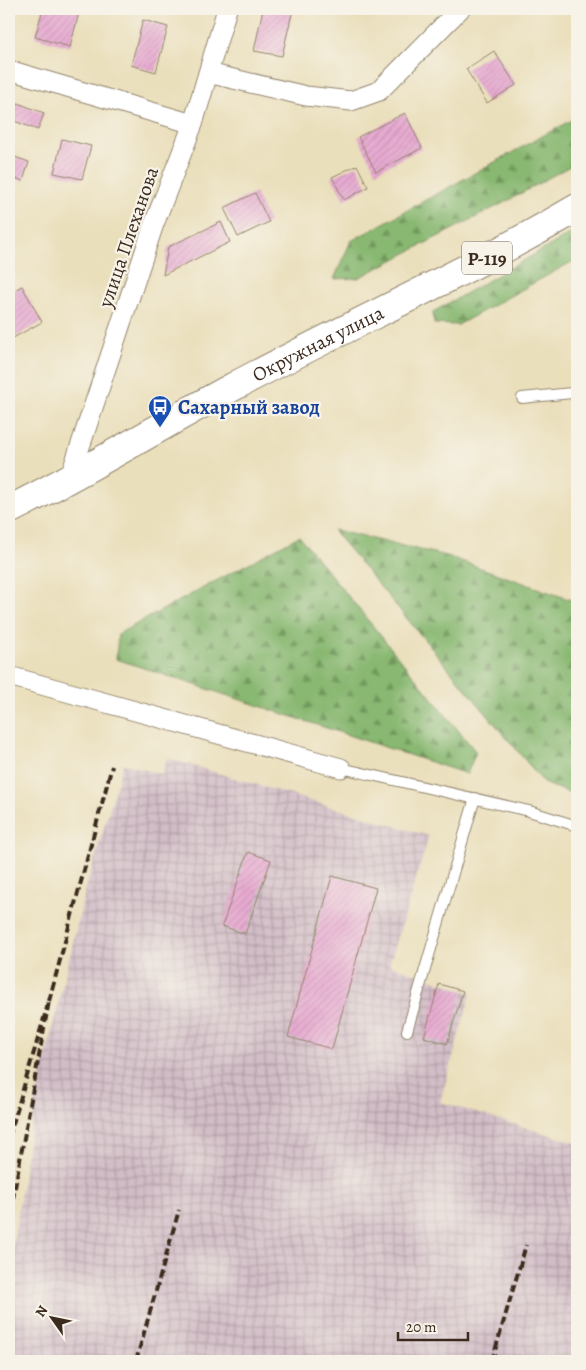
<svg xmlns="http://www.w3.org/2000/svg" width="586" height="1370" viewBox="0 0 586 1370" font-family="Alegreya,serif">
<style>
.industrial{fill:url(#industrial-grid)}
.forest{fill:url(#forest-firs);stroke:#627148}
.building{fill:url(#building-hatch)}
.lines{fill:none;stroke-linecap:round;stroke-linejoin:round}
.lane-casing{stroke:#92846c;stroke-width:12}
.street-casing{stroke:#92846c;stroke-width:21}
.highway-casing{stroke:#92846c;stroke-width:30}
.lane{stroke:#fff;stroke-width:10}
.street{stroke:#fff;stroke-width:19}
.highway{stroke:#fff;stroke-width:28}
.rail{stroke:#3b2a1e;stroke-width:4;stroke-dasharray:8 4;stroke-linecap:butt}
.labels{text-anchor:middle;stroke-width:4.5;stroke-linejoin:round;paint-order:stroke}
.shield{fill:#f7f3e8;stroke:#73665b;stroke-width:1}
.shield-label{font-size:19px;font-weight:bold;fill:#3b2a1e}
.street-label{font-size:20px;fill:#3b2a1e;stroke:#f7f3e8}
.transit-label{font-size:20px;font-weight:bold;fill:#164399;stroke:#f7f3e8;text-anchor:start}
</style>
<defs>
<pattern id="industrial-grid" width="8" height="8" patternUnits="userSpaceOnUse" patternTransform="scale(1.25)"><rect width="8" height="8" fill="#d2bdc7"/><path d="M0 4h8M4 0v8" fill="none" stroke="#ac9aa1"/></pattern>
<pattern id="forest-firs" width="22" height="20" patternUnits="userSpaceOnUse" patternTransform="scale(1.25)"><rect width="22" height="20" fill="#88b871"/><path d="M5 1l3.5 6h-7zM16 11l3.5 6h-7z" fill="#70965c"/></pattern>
<pattern id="building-hatch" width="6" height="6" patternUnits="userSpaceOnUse" patternTransform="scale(1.25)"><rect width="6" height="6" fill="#e7aad1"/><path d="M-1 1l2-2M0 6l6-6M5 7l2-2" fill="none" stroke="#c792b3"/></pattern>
</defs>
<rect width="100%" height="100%" fill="#f7f3e8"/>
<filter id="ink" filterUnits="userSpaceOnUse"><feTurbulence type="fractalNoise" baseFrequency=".02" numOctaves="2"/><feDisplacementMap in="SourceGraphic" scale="10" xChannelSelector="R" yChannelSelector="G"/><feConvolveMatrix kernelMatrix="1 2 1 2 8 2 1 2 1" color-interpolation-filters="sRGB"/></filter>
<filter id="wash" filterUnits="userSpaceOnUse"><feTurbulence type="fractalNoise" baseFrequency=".0096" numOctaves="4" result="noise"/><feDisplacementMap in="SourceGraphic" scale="20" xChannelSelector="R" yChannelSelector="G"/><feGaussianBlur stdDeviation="1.12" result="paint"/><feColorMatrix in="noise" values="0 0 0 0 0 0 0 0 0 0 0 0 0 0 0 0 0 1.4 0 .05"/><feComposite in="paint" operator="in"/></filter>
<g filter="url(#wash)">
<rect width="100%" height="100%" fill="#eadfbb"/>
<!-- industrial -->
<path class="industrial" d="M167 758 429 836 389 965 471 993 440 1102 577 1143V1361H9V1273L34 1105 86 888 123 764 162 774Z"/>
<!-- forest -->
<path class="forest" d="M577 117V162L511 199 358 278 334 279 351 241Z
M577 230V259L458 325 434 324 433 312Z
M333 530 447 556 577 602V795L545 784Z
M299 536 476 752 467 774 116 659 118 634Z"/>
<g id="blocks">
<!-- building -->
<path class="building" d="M43 9H80L70 47 35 37Z
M263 9H293L282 56 254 51Z
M143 20 168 27 156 72 131 65Z
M494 51 516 85 487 103 466 69Z
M15 102 44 113 38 130 9 119Z
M405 113 422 148 376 172 358 137Z
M62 139 91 146 82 179 54 173Z
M9 155 29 162 23 181 9 176Z
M357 165 368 187 344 200 332 177Z
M255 193 269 222 238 237 224 208Z
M221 222 230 242 163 275 168 247Z
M22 286 42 322 13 338 9 330V293Z
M248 852 271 860 245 934 222 926Z
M332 876 376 888 332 1049 288 1037Z
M439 984 463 991 447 1044 424 1037Z"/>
</g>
</g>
<g filter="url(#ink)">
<use href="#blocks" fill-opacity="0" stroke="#92846c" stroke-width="1"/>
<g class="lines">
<!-- lane casing -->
<g class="lane-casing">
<path id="lane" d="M522 398 572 393 577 391
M341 768 529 811 577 826
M407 1031 475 798"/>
</g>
<!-- street casing -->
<g class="street-casing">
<path id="street" d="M9 70 193 124
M208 73 306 96 351 101 379 91 460 9
M69 480 154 224 193 124 227 9
M9 676 341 768"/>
</g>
<!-- highway casing -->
<g class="highway-casing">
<g id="highway">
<path id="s1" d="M9 510C85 472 157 428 231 388 346 326 465 274 577 208"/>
</g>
</g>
<!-- lane -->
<use href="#lane" class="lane"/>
<!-- street -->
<use href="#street" class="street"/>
<!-- highway -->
<use href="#highway" class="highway"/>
<!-- rail -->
<path class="rail" d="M49 1001 112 766
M9 1137 49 1001 9 1220
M136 1361 179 1210
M492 1361 526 1245"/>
</g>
</g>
<!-- icons -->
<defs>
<g id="bus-pin" transform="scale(1.25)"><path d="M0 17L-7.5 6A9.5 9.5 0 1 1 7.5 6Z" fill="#1a4fb4" stroke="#f7f3e8"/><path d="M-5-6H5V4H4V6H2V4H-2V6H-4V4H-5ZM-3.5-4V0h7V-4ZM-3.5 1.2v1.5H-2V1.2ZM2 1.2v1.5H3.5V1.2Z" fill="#fff"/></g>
</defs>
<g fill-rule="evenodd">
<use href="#bus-pin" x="160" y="407"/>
</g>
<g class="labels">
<!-- shield labels -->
<rect class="shield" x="462" y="241.5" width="50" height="33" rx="4"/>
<g class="shield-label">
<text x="487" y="265">Р-119</text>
</g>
<!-- street labels -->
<g class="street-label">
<text transform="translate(128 237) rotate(-71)" y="7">улица Плеханова</text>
<text dy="7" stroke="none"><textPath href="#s1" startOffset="351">Окружная улица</textPath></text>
</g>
<!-- transit labels -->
<g class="transit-label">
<text x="178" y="414">Сахарный завод</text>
</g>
</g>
<!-- margin -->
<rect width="586" height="1370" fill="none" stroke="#f7f3e8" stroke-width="30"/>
<!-- north arrow -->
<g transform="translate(52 1318) rotate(303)" stroke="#f7f3e8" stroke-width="4" paint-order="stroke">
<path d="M0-4L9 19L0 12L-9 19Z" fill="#3b2a1e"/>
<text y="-8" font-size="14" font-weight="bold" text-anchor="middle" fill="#3b2a1e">N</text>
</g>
<!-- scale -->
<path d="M398 1332v8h70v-8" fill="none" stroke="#3b2a1e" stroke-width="2.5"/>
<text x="406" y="1332" font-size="15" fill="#3b2a1e" stroke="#f7f3e8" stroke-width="4" paint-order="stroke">20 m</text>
</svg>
